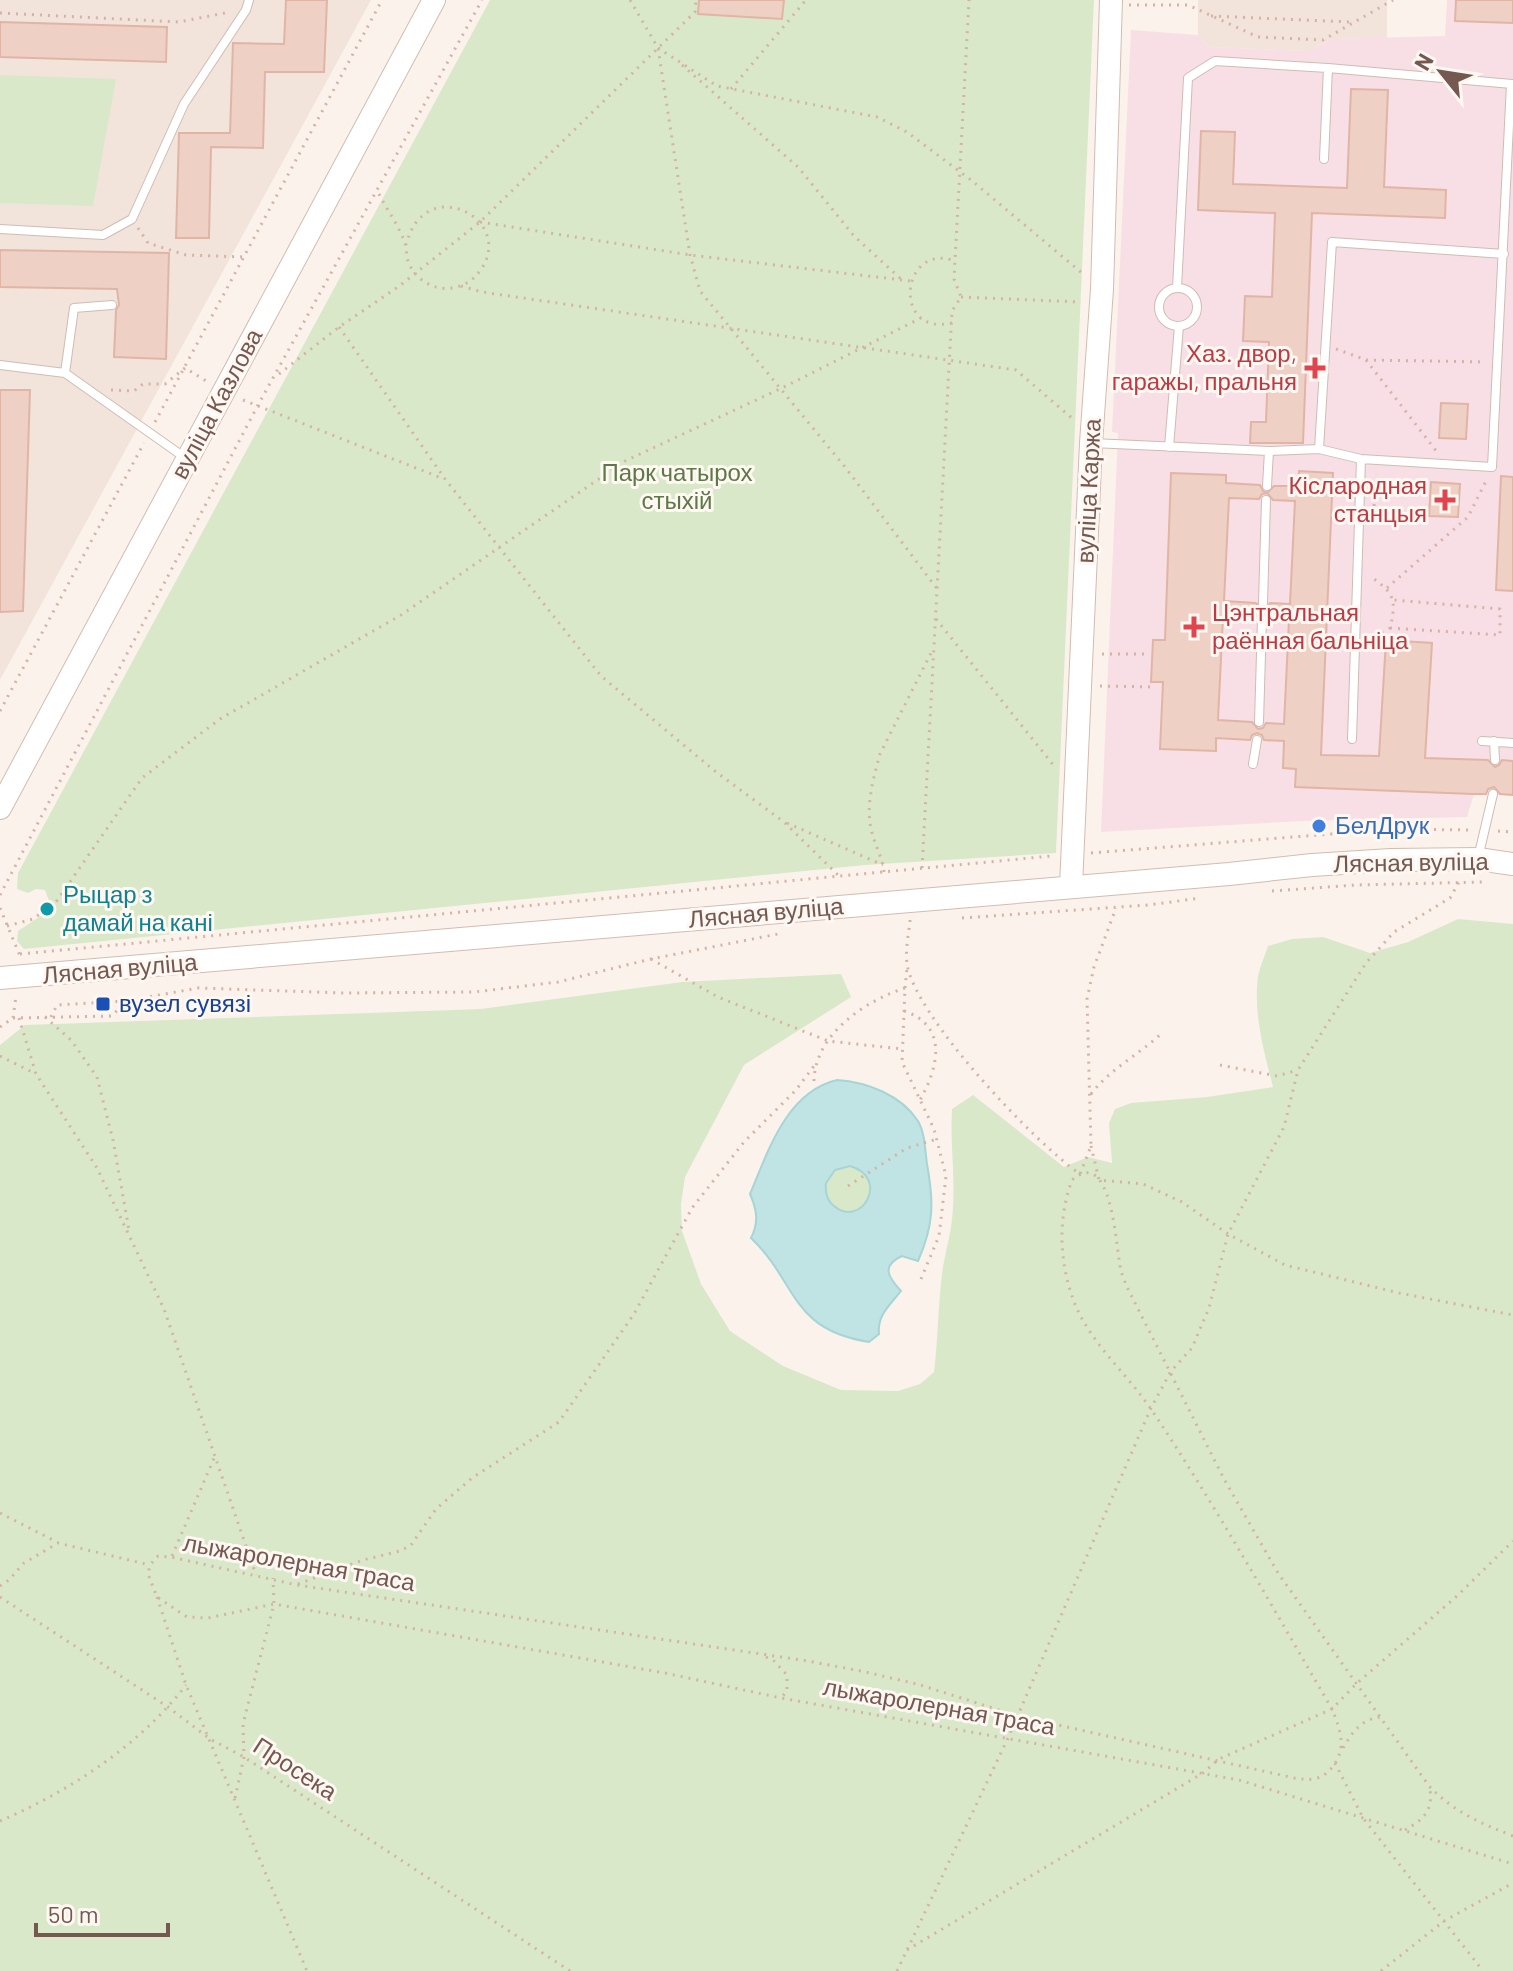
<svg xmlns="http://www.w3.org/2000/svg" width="1513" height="1971" viewBox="0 0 1513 1971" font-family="Barlow,sans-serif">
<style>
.residential{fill:#f2e4da}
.medical{fill:#f8dfe5}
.green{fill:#dae8ca}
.water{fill:#c0e3e4;stroke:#a7d4d5;stroke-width:2;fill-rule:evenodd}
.building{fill:#efd0c5;stroke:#e0b5a6;stroke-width:2;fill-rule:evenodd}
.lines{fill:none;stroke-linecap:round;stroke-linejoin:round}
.lane-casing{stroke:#cfbcb4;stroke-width:10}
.secondary-casing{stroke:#d2bcb2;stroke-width:24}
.path{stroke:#d4b3a7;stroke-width:3;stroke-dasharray:2 6;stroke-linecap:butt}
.lane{stroke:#fff;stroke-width:8}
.secondary{stroke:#fff;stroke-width:22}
.health-dot{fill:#e0444e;stroke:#fef7f2;stroke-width:3}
.shop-dot{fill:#3f7fe0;stroke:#fef7f2;stroke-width:3}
.culture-dot{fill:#0f9aa8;stroke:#fef7f2;stroke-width:3}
.transit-dot{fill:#1a4fb4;stroke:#fef7f2;stroke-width:3}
.labels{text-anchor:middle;stroke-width:6;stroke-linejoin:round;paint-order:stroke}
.health-label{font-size:24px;fill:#be3a42;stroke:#fef7f2;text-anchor:end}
.street-label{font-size:24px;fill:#755850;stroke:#fef7f2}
.park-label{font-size:24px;fill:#5d7948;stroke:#fef7f2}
.shop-label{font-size:24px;fill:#366cbe;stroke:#fef7f2;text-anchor:start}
.culture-label{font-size:24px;fill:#0d838f;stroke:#fef7f2;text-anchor:start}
.transit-label{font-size:24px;fill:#164399;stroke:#fef7f2;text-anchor:start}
</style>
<rect width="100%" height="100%" fill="#fbf3eb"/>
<!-- residential -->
<path class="residential" d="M0 0H371L0 680Z
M1198 0H1387V38L1332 39 1309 51 1209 47 1198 35Z"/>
<!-- medical -->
<path class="medical" d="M1447 0H1513V795L1474 794 1467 817 1303 821 1101 832 1118 433 1112 432 1131 30 1198 35 1209 47 1309 51 1332 39 1445 36Z"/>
<!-- green -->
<path class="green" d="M490 0H1094L1056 853 865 865 24 949 17 941 18 931 45 913 49 901 45 890 36 889 28 893 17 889 18 873Z
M0 75 116 79 93 206 0 203Z
M1458 919 1513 924V1971H0V1045L25 1025 481 1009 682 982 841 974 851 997 744 1065 685 1177 681 1204 682 1231 701 1284 730 1331 783 1366 841 1390 898 1391 920 1384 934 1372C938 1339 938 1306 942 1274 945 1251 952 1232 953 1207 955 1174 950 1142 952 1109L973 1095 1064 1167 1088 1157 1112 1163 1109 1123 1115 1109 1131 1103 1207 1097 1273 1087C1264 1052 1253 1013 1258 976 1260 966 1265 956 1268 946L1292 939 1323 937 1370 953 1408 942Z
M825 1189a23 23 0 1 1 46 0a23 23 0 1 1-46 0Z"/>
<!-- water -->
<path class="water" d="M837 1080C867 1082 901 1095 918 1121 925 1133 925 1150 927 1164 934 1202 934 1225 918 1261L902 1256C880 1266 889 1278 901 1291 890 1305 877 1315 879 1334L869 1342C789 1329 798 1283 751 1238 759 1222 757 1210 750 1194 768 1152 786 1092 837 1080ZM850 1166C891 1178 861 1229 834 1206 826 1200 825 1192 826 1183L835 1170Z"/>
<!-- building -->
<path class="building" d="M286 0H327L324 72H265L263 148 211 147 209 238H176L179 133H230L233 43 284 44Z
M699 0H784L782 19 698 14Z
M1456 0H1513V23L1455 21Z
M0 22 167 27 166 62 0 57Z
M1351 89 1388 90 1384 187 1446 190 1445 218 1312 213 1303 443H1250L1251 422H1266L1269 342 1243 341 1245 296 1272 297 1275 213 1198 210 1201 131 1235 132 1233 184 1347 188Z
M0 250 169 253 166 359 114 357 116 310 119 305 117 289 0 287Z
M0 390H30L23 611 0 612Z
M1441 403 1468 404 1466 439 1439 438Z
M1299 471 1333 473 1321 755 1379 756 1386 640 1432 643 1425 758 1488 760 1495 767 1499 765 1502 760 1513 761V795L1500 794 1494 787 1488 789 1486 794H1473L1295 787 1296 769 1283 768 1284 741 1264 740 1262 735 1257 733 1252 735 1250 740 1216 738V751L1160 749 1163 682H1151L1153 640H1165L1171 473 1226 475V483L1260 485 1263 491 1267 493 1274 486H1298ZM1267 493 1273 500 1295 501 1290 604 1270 603 1267 609 1262 610 1256 603 1224 601 1229 498 1259 499 1262 494ZM1263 612 1269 619 1289 620 1284 724 1266 723 1263 728 1258 729 1252 722 1218 720 1223 617 1255 619 1258 613Z
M1501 476 1513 477V591L1496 590Z
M1431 482 1460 484 1458 517 1429 516Z"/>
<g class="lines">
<!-- lane casing -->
<g class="lane-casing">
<path id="lane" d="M1324 159 1328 68 1512 84
M0 229 103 235 132 219 184 104 246 10 249 0
M1177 288 1188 78 1215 61 1328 68
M1159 307a19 19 0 1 1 38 0a19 19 0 1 1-38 0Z
M0 365 65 373 184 457
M65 373 74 308 112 305
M1092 443 1269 451 1267 486
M1169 447 1179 326
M1319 449 1332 242 1504 254
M1269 451 1319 449 1361 459 1352 739
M1361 459 1492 467 1511 84
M1263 603 1266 500
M1259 722 1262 619
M1482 741 1513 743
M1494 741 1495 760
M1253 764 1257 740
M1478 858 1493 794"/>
</g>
<!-- secondary casing -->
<g class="secondary-casing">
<path id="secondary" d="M0 808 434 0
M1071 886 1091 443 1102 289 1111 0
M0 978 1229 874 1312 865 1391 860 1478 859 1513 864"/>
</g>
<!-- path -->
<path class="path" d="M630 0 658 48 690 255 700 291 845 467 938 590
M1129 5H1188L1258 37 1323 40 1393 0
M0 13 179 22 230 12
M1211 16 1351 22
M658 48 717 86 877 117 907 132 971 180 1082 273
M682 65 798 167 854 236 902 280
M731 89 806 0
M379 194C387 210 399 226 405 243 407 249 406 256 408 261 414 279 434 291 452 288 465 286 475 279 482 268 514 218 424 172 406 245
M480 222 690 255 911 281
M138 228 148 243 186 255 244 257
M461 286 482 292 1016 370 1073 419
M961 297 1081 302
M952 323C891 337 901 241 955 261
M339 327 445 479 601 676 716 772 784 822 839 876
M1336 349 1366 360 1437 452
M1366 360 1486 362
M279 374 339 327 398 287 480 222 695 12 696 0
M111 390 134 391 143 384H165L185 368 208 382
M243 400 444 479
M155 422 382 0
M1374 506 1377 474
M1387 588 1468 517 1486 481
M936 619 1055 767
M1390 628 1500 635V609L1394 600
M1367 639 1390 628C1397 599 1394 593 1370 576
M1102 654H1146
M1100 686 1155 687
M0 711 144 443
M787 823 883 865
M1498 831 1513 832
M1091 853 1394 829 1470 830
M922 868 952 311 961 297 954 279 969 0
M884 872C882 855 872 840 870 823 867 800 874 776 880 754L933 649
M1272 891 1356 885 1484 882
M0 895 257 407 482 0
M0 908 20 956
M962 918 1148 905 1201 898
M910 920C909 933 905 949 907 963 913 1015 1036 1144 1080 1174L1091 1146 1087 999 1094 967 1116 908
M7 926 33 919 56 902 142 778 220 719 401 615 625 461 782 388 921 318
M20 954 1051 856
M651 959 718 997 828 1041 902 1049
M905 988 907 968
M904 1011C949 1026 938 1068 920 1100
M45 1017 71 1040 97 1077 113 1140 129 1230
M51 1017 57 1005 124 1001
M13 1018 112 1016 126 1001 198 988 344 993 474 992 558 982 651 959 783 933
M19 1018 36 1074 97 1168 164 1309 256 1575
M0 1027 13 1018 16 996
M0 1056 36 1074
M1220 1065 1277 1076 1298 1070
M814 1081C815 1034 865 1001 905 988L902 1062 934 1129 946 1176 939 1236 921 1279
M1091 1094C1110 1069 1138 1055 1161 1034
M1091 1146 1099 1180 1143 1184 1182 1202 1228 1234 1285 1265 1399 1293 1513 1315
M848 1186 907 1148 937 1139
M0 1513 57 1542
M172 1556 215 1456
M298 1584 363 1560 400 1551 411 1545 436 1509 472 1478 559 1422 634 1314 692 1208 744 1142 796 1090 817 1062
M0 1586 9 1580 24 1563 58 1543 150 1565
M0 1597 168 1707 210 1739 244 1757 570 1971
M157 1597 186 1685 307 1971
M766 1657 774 1661 787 1675V1691L782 1697
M1343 1748C1353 1731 1361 1720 1380 1717
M1335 1763 1363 1818 1483 1971
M235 1798 244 1757 243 1724 274 1604 273 1578
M0 1821C70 1791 140 1745 186 1685
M1405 1830C1423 1820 1433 1811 1430 1790
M1513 1836C1480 1823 1454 1812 1429 1786L1278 1573 1224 1479 1128 1289C1125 1282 1121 1274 1120 1265 1116 1248 1112 1145 1072 1180 1058 1218 1059 1260 1073 1299 1089 1343 1128 1374 1153 1412 1217 1508 1274 1610 1332 1709 1336 1719 1340 1729 1341 1740 1343 1756 1330 1776 1314 1779 1307 1780 1301 1779 1294 1778L1018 1716 917 1684 861 1671 808 1661 297 1585 171 1557 158 1556 150 1565 148 1574 157 1597 187 1617 208 1618 274 1604 665 1673 781 1698 1239 1780 1513 1864
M907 1950 1203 1773 1219 1759 1332 1709 1356 1684 1457 1596 1513 1541
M897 1971 1008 1738 1151 1408 1171 1371 1192 1348 1209 1308 1228 1234 1284 1127 1298 1070 1366 963 1394 932 1450 898 1459 882
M1381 1971 1444 1921 1513 1883"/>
<!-- lane -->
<use href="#lane" class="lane"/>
<!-- secondary -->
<use href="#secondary" class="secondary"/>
</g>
<!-- markers -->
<g class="health-dot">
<path d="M1311 356h8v8h8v8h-8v8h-8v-8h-8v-8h8z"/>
<path d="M1441 488h8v8h8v8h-8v8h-8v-8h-8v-8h8z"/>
<path d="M1190 615h8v8h8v8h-8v8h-8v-8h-8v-8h8z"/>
</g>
<circle class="shop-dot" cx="1319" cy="826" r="8"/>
<circle class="culture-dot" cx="47" cy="909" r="8"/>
<rect class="transit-dot" x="95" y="996" width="16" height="16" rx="4"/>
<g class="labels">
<!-- health labels -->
<g class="health-label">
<text x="1297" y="362">Хаз. двор,<tspan x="1297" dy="28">гаражы, пральня</tspan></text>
<text x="1427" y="494">Кіслародная<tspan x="1427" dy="28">станцыя</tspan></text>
<text x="1212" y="621" text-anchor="start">Цэнтральная<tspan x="1212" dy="28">раённая бальніца</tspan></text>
</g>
<!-- street labels -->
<g class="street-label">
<text transform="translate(217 404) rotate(-62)" y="8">вуліца Казлова</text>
<text transform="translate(1089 491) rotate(-87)" y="8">вуліца Каржа</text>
<text transform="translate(1411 863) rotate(-1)" y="8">Лясная вуліца</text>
<text transform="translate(766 913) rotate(-5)" y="8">Лясная вуліца</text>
<text transform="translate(120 969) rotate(-5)" y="8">Лясная вуліца</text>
<text transform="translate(299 1563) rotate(10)" y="8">лыжаролерная траса</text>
<text transform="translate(939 1707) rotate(10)" y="8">лыжаролерная траса</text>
<text transform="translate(295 1769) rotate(33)" y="8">Просека</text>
</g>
<!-- park labels -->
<g class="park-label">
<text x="677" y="481">Парк чатырох<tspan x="677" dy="28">стыхій</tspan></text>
</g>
<!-- shop labels -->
<g class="shop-label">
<text x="1335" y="834">БелДрук</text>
</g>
<!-- culture labels -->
<g class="culture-label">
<text x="63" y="903">Рыцар з<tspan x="63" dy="28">дамай на кані</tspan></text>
</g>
<!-- transit labels -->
<g class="transit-label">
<text x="119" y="1012">вузел сувязі</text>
</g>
</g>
<!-- north arrow -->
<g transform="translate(1441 72) rotate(300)" stroke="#fef7f2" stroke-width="6" paint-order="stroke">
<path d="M0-6L14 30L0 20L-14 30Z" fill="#755850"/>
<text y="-12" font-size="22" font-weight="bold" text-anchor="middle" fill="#755850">N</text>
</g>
<!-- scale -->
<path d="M36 1923v12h132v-12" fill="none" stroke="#755850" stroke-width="4"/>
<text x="48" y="1923" font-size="24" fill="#755850" stroke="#fef7f2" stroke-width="6" paint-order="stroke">50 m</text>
</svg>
